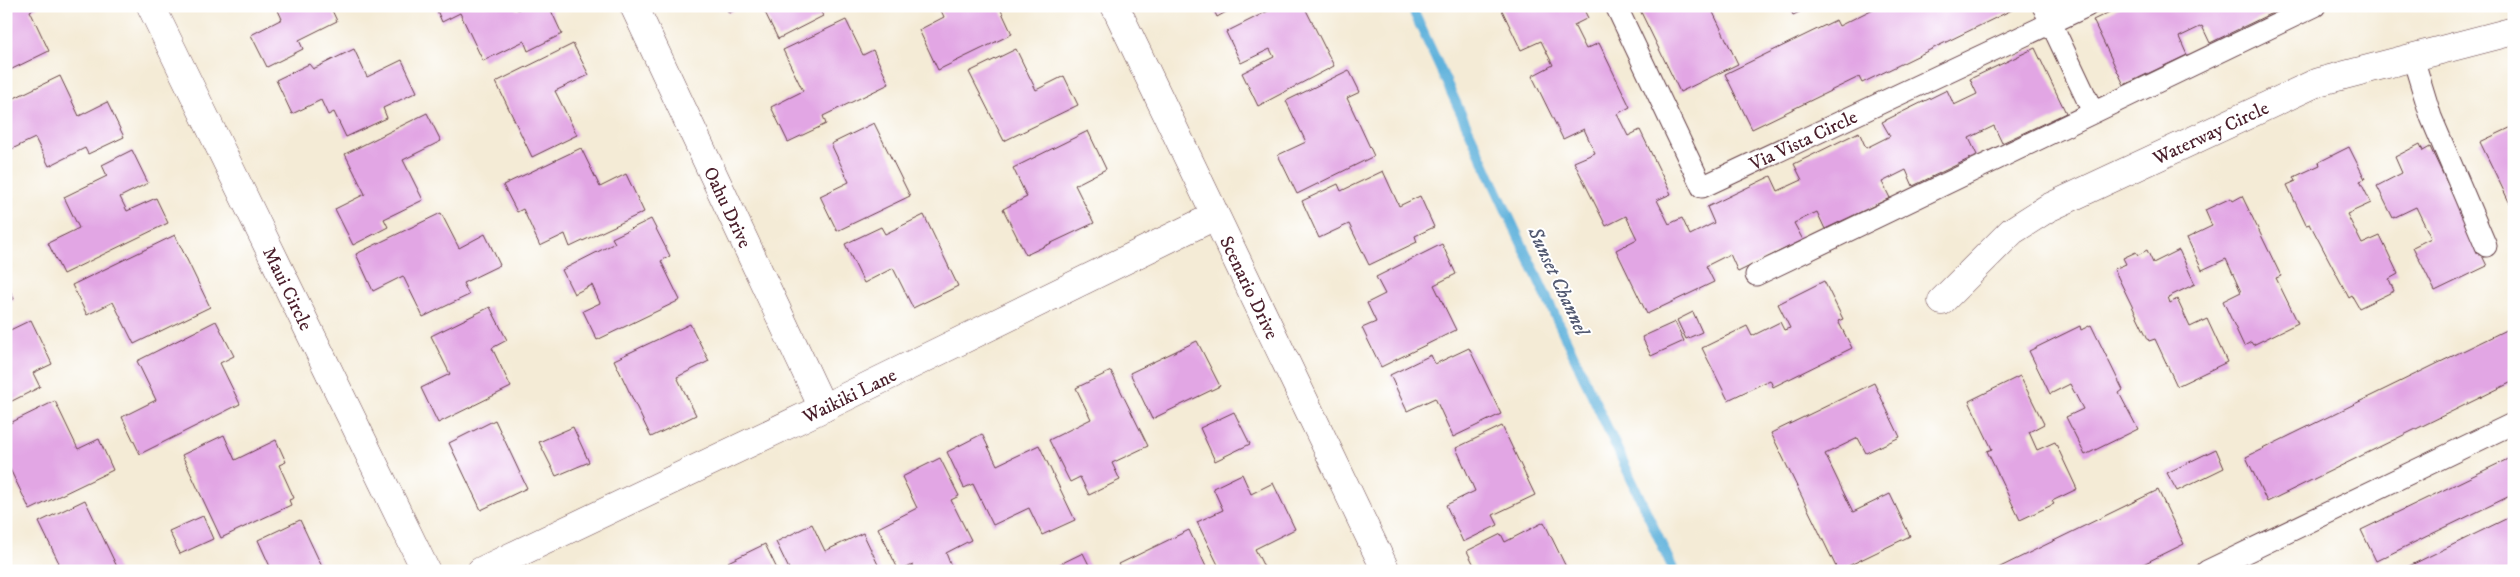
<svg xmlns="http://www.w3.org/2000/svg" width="2520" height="577" viewBox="0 0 2520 577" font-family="'IM FELL DW Pica',serif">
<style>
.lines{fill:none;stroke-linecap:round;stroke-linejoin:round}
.stream{stroke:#61b2dc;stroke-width:10}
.building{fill:#e2a6e4}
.lane-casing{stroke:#643e45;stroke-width:23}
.street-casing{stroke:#643e45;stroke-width:29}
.lane{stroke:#fff;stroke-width:21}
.street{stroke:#fff;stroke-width:28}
.labels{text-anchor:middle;stroke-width:4;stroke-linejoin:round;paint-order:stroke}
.street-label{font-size:19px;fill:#4a1f2b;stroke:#fff}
.water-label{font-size:20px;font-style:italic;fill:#535a72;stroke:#fff}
</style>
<rect width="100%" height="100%" fill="#fff"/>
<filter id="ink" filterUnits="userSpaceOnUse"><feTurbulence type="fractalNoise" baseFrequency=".02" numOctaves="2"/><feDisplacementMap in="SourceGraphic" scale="10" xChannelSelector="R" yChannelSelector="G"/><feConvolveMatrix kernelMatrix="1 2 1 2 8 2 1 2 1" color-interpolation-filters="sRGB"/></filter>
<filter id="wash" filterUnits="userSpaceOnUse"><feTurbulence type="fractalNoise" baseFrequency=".0096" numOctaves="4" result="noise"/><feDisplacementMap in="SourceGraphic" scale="20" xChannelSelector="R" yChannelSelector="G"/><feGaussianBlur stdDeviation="1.12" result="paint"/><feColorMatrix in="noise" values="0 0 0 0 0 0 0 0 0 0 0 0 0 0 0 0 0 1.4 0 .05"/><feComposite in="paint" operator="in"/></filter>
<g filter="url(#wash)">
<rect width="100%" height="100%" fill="#f4ebd6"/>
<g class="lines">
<!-- stream -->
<path class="stream" d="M1411 6 1674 571"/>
</g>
<g id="blocks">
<!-- building -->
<path class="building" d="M6 6H39L30 11 49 51 6 72Z
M276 6H330L337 21 299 40 303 49 267 67 251 35 282 19Z
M435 6H515L517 10 525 6H549L562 34 528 51 524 41 483 61 460 13 442 22Z
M725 6H742L729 13Z
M762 6H818L823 16 778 39Z
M939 6H999L1012 34 938 70 919 30 944 17Z
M1212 6H1237L1217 17Z
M1278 6H1304L1334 66 1258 106 1242 73 1274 57 1270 49 1241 63 1226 32Z
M1500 6H1582L1588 18 1574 25 1586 49 1599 43 1630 107 1617 114 1628 136 1640 130 1671 194 1657 200 1669 224 1682 218 1690 235 1714 223 1707 207 1771 176 1778 191 1802 180 1794 164 1859 132 1866 148 1890 136 1882 122 1947 90 1954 105 1977 94 1970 79 2035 48 2066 113 2002 143 1994 126 1969 138 1977 155 1913 186 1906 170 1882 182 1890 198 1825 229 1817 212 1794 223 1803 240 1738 272 1730 254 1706 266 1714 282 1647 314 1616 250 1637 239 1626 216 1606 226 1574 162 1595 153 1584 129 1563 139 1532 76 1553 65 1541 41 1521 50Z
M1638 6H1710L1738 64 1680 92Z
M1789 6H1812L1793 15Z
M1879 6H2020L1862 83 1859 77 1752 129 1725 74 1836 20 1839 26Z
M2122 6H2271L2274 12 2210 43 2202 26 2179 37 2187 55 2124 85 2093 20Z
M846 20 863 55 873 50 889 84 823 116 826 124 788 142 771 107 803 91 783 50Z
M573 44 589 75 555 91 577 135 532 157 496 82Z
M354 49 367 77 402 60 417 92 383 108 387 118 346 137 334 112 328 115 321 100 292 114 276 80 309 64 313 69Z
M1016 49 1036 90 1064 76 1078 105 1004 141 969 72Z
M1349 70 1360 92 1347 98 1374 156 1297 194 1278 155 1306 142 1286 101Z
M60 76 79 116 107 102 124 137 88 154 85 148 49 166 35 138 12 149 6 137V102Z
M427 113 441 141 403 160 423 200 384 219 388 227 353 245 335 209 365 194 345 154Z
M874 123 910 196 837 231 820 196 849 182 831 144Z
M2514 126V212L2480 142Z
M1088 131 1106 169 1075 185 1094 223 1026 255 1003 209 1027 197 1013 168Z
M2420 144 2423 151 2430 147 2487 266 2435 291 2413 247 2431 238 2416 207 2393 218 2377 186 2402 173 2395 157Z
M2349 147 2365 179 2360 181 2371 203 2347 214 2362 244 2380 236 2398 274 2389 279 2394 291 2359 308 2352 296 2349 298 2310 224 2306 225 2287 185 2296 181 2294 177 2320 165 2319 162Z
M581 148 600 187 626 174 644 212 570 247 565 234 540 246 523 209 517 212 503 185Z
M132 150 148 183 120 197 127 211 156 198 168 223 63 274 48 243 79 228 64 197 107 176 102 165Z
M1383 171 1399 206 1420 196 1434 227 1415 236 1417 242 1369 265 1349 224 1319 238 1302 201 1338 184 1341 191Z
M2242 196 2281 276 2276 278 2298 323 2253 345 2251 342 2244 346 2223 301 2241 292 2226 259 2202 270 2187 238 2212 226 2205 210 2231 198 2233 201Z
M441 213 459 248 485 234 500 265 463 283 469 295 423 317 403 276 373 291 356 254Z
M924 215 958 286 913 308 893 268 864 283 845 244 881 227 885 234Z
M651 219 670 256 661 261 680 300 597 340 583 311 600 303 592 285 574 294 562 270 615 243 612 238Z
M175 235 210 307 134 344 113 302 87 315 72 285Z
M1442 244 1456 274 1434 285 1456 330 1381 367 1362 328 1376 322 1367 303 1385 294 1376 277Z
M2147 250 2153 263 2179 250 2195 284 2168 297 2170 303 2177 299 2190 327 2207 319 2227 362 2177 386 2155 339 2149 341 2114 269 2126 264 2123 258 2136 252 2138 255Z
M1824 281 1843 319 1838 321 1852 348 1773 387 1770 380 1728 400 1702 348 1747 326 1752 336 1780 322 1784 330 1790 328 1778 304Z
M6 282 14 299 6 303Z
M490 307 507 340 492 348 511 387 438 423 421 388 450 374 431 336Z
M1693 312 1702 332 1686 339 1677 320Z
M31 320 52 364 33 373 40 387 6 404V332Z
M216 321 234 356 220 363 240 404 140 454 122 417 156 400 137 361Z
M1675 322 1684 341 1651 356 1642 337Z
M690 324 709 361 677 377 696 415 651 437 614 360Z
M2091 325 2123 390 2119 393 2138 429 2085 455 2066 417 2083 409 2070 384 2050 394 2029 351 2080 326 2081 330Z
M2514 326V381L2267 502 2246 457Z
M1197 341 1220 386 1152 419 1130 373Z
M1469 348 1501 414 1453 437 1435 398 1407 411 1390 375 1431 355 1435 364Z
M1111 371 1148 446 1112 463 1120 480 1089 495 1080 477 1070 482 1049 440 1091 419 1076 388Z
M2020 376 2044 424 2029 432 2037 450 2055 442 2077 489 2052 501 2054 504 2020 520 1987 451 1992 449 1969 401Z
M1874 383 1900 437 1866 453 1858 438 1825 454 1853 512 1890 494 1910 536 1838 571 1771 433Z
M55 401 78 449 99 439 113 470 30 510 8 465 6 466V425Z
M1234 412 1250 444 1215 461 1200 428Z
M495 420 527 488 481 510 449 443Z
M1502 426 1535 495 1493 515 1498 525 1463 542 1446 505 1475 491 1456 448Z
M573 427 589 462 556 476 539 442Z
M982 434 997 465 1039 445 1075 520 1042 535 1029 508 993 525 973 484 964 488 947 452Z
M224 435 235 460 276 440 286 462 279 465 294 498 289 500 291 505 221 538 182 455Z
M2216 449 2224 468 2177 491 2167 473Z
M2514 456V494L2376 561 2361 530Z
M940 458 959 496 951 500 971 540 946 553 953 571H915L913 565 899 571 878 528 917 508 902 477Z
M1242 474 1251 494 1273 483 1295 529 1255 549 1266 571H1221L1197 522 1223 510 1213 488Z
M2158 490 2184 544 2129 571H1992Z
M85 500 119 571H43L59 563 39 522Z
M2514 515V568L2508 571H2399Z
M203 516 213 539 180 554 169 531Z
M300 520 324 571H272L258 540Z
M1544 522 1568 571H1477L1467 551 1501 534 1505 542Z
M812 524 825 551 863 533 881 571H790L776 542Z
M1189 530 1208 571H1123L1119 564Z
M765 544 778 571H732L728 562Z
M1083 553 1092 571H1054L1052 568Z"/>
</g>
</g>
<g filter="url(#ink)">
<use href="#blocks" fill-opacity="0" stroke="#643e45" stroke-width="1"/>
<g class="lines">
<!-- lane casing -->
<g class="lane-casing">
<g id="lane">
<path id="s1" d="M1616 6 1702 187 2087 6"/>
<path d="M2043 6 2093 112"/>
<path d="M2413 58 2431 117 2486 246"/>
<path d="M1756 275 2315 6"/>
<path d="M2207 571 2514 423"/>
</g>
</g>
<!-- street casing -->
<g class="street-casing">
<g id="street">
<path id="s2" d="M151 6 426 571"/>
<path id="s3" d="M634 6 823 408"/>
<path id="s4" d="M1115 6 1386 571"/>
<path id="s5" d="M1942 301 2012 231 2048 208 2318 82 2514 31"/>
<path id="s6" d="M481 571 823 408 1215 216"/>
</g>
</g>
<!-- lane -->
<use href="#lane" class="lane"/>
<!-- street -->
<use href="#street" class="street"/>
</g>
</g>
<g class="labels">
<!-- street labels -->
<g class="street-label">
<text dy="7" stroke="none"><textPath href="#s5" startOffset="321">Waterway Circle</textPath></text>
<text dy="7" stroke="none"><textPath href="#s1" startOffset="312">Via Vista Circle</textPath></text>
<text dy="7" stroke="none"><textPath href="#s3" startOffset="222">Oahu Drive</textPath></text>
<text dy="7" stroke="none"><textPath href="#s4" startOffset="312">Scenario Drive</textPath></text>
<text dy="7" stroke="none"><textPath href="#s2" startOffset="314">Maui Circle</textPath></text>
<text dy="7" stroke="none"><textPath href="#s6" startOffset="408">Waikiki Lane</textPath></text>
</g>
<!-- water labels -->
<g class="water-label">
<text transform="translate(1559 281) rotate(65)" y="7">Sunset Channel</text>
</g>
</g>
<!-- margin -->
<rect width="2520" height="577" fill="none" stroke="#fff" stroke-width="25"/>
</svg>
